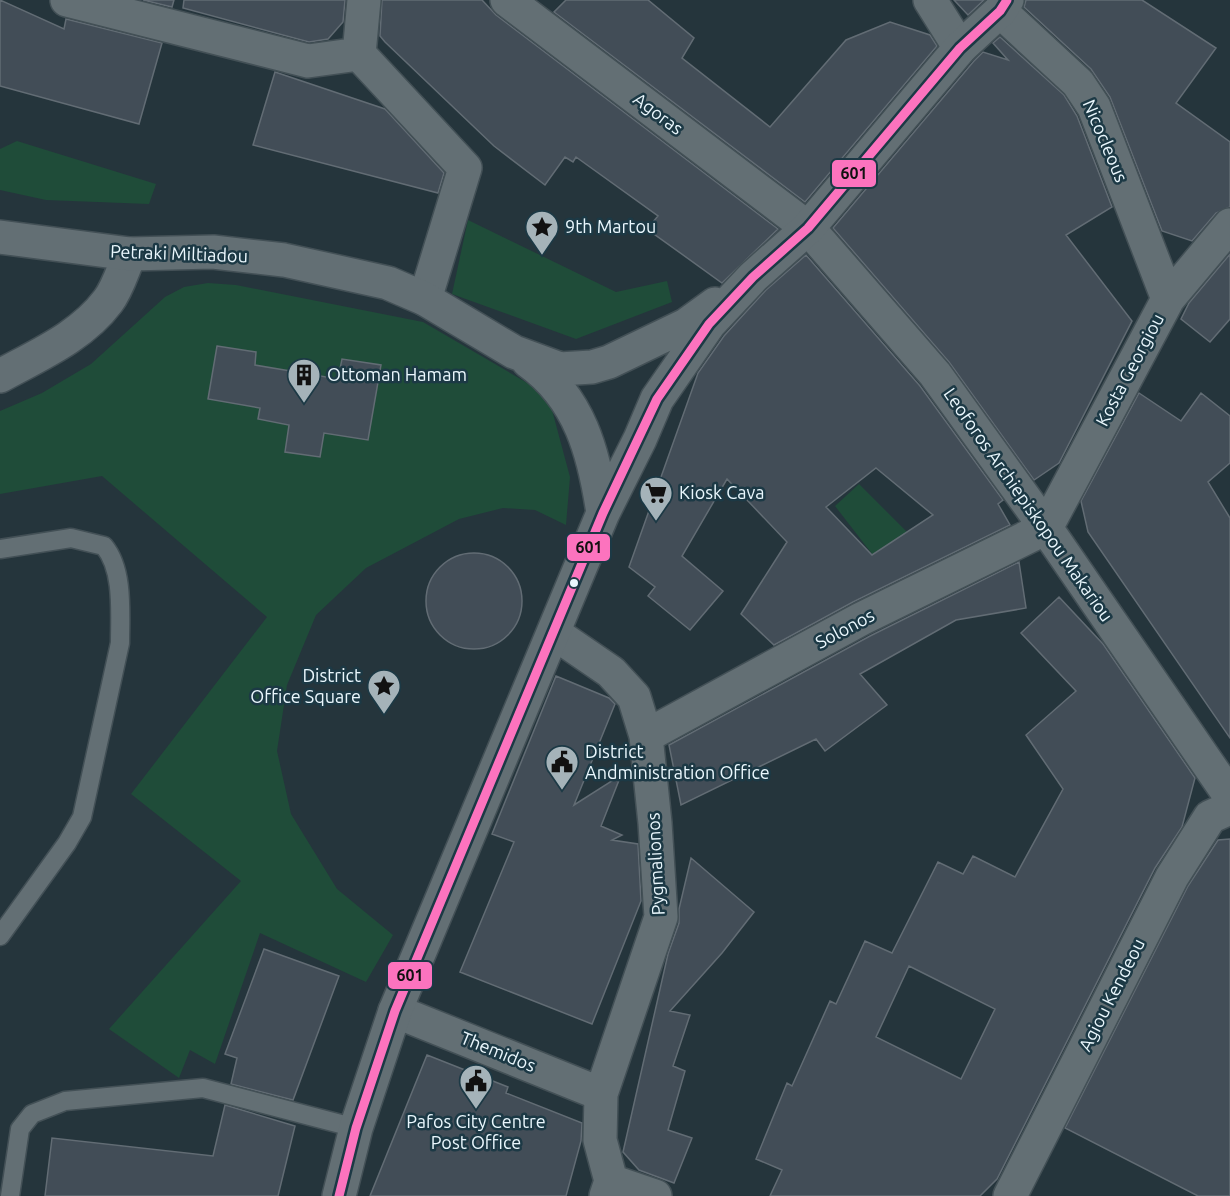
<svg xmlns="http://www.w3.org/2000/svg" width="1230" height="1196" viewBox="0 0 1230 1196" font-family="Ubuntu,sans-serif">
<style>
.green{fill:#1f4c39}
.building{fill:#424d57;stroke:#626c74;stroke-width:1.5;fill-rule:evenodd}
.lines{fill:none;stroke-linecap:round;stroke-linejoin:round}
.lane-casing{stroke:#435056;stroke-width:21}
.street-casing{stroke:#435056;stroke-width:36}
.secondary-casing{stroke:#435056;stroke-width:36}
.lane{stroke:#636f74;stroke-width:18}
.street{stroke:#636f74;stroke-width:33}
.secondary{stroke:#636f74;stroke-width:33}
.bus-1-casing{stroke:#1c3945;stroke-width:14}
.bus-1{stroke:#fc73be;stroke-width:9}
.bus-dot{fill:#eaf7fd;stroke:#1c3945;stroke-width:2}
.labels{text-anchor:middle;stroke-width:5;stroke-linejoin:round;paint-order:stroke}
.street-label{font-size:18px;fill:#eaf7fd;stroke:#1c3945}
.poi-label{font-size:18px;fill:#eaf7fd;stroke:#1c3945;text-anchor:start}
.line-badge{stroke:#1c3945;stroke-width:2}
.pale-badge-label{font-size:16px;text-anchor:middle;font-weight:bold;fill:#111}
</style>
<rect width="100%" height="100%" fill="#25353c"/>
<!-- green -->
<path class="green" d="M17 141 156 184 149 204 46 200 0 190V149Z
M468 220 616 292 667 281 672 302 576 339 452 294Z
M208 283 236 285 423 322 548 395 570 477 566 525 535 510 503 508 459 519 366 568 316 615 287 685 277 751 291 814 337 889 393 935 366 982 260 933 215 1064 190 1050 179 1078 109 1029 241 881 131 794 267 617 102 476 0 494V411L42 393 91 364 165 297 184 287Z
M859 484 908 533 876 559 835 506Z"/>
<!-- building -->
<path class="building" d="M0 0 64 29 66 19 162 43 139 124 0 86Z
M143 0H174L172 7Z
M184 0H345L343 22 328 39 309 42 183 8Z
M382 0H482L496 15 778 229 722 283 647 229 658 216 576 157 573 162 565 157 545 185 494 146 385 42 380 36Z
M566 0H648L694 38 682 58 770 127 846 40 890 22 930 35 937 46 805 202 554 12Z
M954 0H984L968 15Z
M1026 0H1142L1216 48 1176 103 1230 142V207L1216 213 1192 241 1162 231 1110 97 1091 69 1024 7Z
M1000 37 1064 95 1077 116 1112 207 1066 235 1132 321 1059 463 1034 480 949 362 833 228 974 61 983 52 1008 60 993 43Z
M275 72 385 109 444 173 438 193 253 145Z
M1230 254V319L1210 342 1181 319 1189 303Z
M806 255 920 386 1003 500 998 504 1010 525 853 602 774 645 741 614 787 542 727 479 682 556 723 591 690 630 648 596 655 587 629 567 698 373 724 336 766 290ZM876 468 933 515 872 555 826 507Z
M217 346 256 352 255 365 338 379 342 359 381 365 368 440 324 433 320 457 285 452 289 425 258 419 260 408 208 399Z
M1139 393 1181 421 1201 393 1230 416V463L1208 482 1230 518V738L1088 532 1081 501Z
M426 601a48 48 0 1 1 96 0a48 48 0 1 1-96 0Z
M1019 562 1026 608 956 620 860 674 887 705 825 751 816 739 681 805 669 745 870 636Z
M1059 597 1103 644 1195 778 1182 827 1155 868 997 1179 980 1196H770L782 1170 756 1159 787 1083 792 1086 830 1001 836 1004 865 941 892 953 938 862 963 874 973 856 1015 877 1063 789 1026 735 1076 691 1021 633ZM909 966 995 1009 961 1079 876 1037Z
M556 676 609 698 615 704 574 805 621 775 601 826 622 835 612 840 638 844 641 901 592 1024 460 972 514 842 492 834Z
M1230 839V1196H1198L1065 1128 1188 886 1218 840Z
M691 858 754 912 722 953 670 1011 690 1015 673 1066 685 1071 668 1130 692 1138 674 1183 639 1170 623 1152 668 954 679 923V909Z
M264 949 339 976 293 1100 231 1084 237 1058 225 1054Z
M427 1055 508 1087 506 1093 582 1123 581 1141 566 1196H370Z
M225 1105 295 1126 278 1196H45L52 1138 213 1156Z"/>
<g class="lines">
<!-- lane casing -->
<g class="lane-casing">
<path id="lane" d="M0 549 71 538 104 546C124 570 120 613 120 643L82 817 67 843 0 936
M10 1196 20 1129 32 1114 65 1101 203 1088 356 1128"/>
</g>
<!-- street casing -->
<g class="street-casing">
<path id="street" d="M67 0 308 61 359 54
M364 0 359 54 465 168 425 299
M507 0 808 228 935 374 1046 528 1230 796
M930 0 960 48
M1000 11 1078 83 1094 107 1168 299
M0 376C38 355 81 337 108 301 118 288 123 269 130 254
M554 633 611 672 634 697 646 736 655 823 661 917 601 1094 600 1140 611 1181 606 1196
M646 736 861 619 1046 528 1168 299 1230 225
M395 1011 601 1094
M611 1181 655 1196
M1010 1196 1172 877 1210 817 1230 808"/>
</g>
<!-- secondary casing -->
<g class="secondary-casing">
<path id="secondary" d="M0 237 130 254 213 252 284 260 388 283 425 299 514 352 560 369 592 367 609 362 686 325 715 304
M528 361C580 398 594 453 603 513
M339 1196 356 1128 395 1011 603 513 640 439 657 399 709 324 753 277 808 228 960 48 1000 11 1007 0"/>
</g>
<!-- lane -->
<use href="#lane" class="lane"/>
<!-- street -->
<use href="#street" class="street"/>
<!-- secondary -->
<use href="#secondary" class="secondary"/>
<!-- bus-1 casing -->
<g class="bus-1-casing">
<path id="bus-1" d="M339 1196 356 1128 395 1011 603 513 657 399 709 324 753 277 808 228 960 48 1000 11 1007 0"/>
</g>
<!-- bus-1 -->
<use href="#bus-1" class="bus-1"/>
</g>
<!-- icons -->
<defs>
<g id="sight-pin" transform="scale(1.725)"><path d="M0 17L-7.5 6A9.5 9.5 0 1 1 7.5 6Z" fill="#a5b3b9" stroke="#1c3945"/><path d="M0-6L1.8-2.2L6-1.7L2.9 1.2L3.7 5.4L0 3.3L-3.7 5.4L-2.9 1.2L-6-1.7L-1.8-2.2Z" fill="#111"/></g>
<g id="building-pin" transform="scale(1.725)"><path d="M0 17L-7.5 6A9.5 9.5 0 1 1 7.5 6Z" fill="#a5b3b9" stroke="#1c3945"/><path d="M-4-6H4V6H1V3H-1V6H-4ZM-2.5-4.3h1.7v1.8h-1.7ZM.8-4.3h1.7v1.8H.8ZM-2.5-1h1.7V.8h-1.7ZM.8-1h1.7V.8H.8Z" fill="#111"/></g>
<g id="supermarket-pin" transform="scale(1.725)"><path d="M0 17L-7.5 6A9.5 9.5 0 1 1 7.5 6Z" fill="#a5b3b9" stroke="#1c3945"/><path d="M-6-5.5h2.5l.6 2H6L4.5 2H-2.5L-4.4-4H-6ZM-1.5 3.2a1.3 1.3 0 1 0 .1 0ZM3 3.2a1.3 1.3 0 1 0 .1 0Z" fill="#111"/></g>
<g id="civic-pin" transform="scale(1.725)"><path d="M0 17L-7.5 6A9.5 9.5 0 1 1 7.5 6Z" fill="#a5b3b9" stroke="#1c3945"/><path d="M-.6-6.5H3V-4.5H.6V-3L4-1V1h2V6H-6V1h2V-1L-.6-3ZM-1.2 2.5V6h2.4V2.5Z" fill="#111"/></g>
</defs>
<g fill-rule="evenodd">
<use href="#sight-pin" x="542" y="227"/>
<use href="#building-pin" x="304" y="375"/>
<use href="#supermarket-pin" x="656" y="493"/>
<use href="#sight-pin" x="384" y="686"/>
<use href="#civic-pin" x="562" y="762"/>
<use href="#civic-pin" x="476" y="1081"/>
</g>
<!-- markers -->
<circle class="bus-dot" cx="574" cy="583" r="5"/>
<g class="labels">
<!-- street labels -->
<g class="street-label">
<text transform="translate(658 114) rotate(37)" y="6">Agoras</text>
<text transform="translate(1105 141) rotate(67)" y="6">Nicocleous</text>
<text transform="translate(179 254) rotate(2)" y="6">Petraki Miltiadou</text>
<text transform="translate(1130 370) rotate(-62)" y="6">Kosta Georgiou</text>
<text transform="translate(1028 505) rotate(55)" y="6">Leoforos Archiepiskopou Makariou</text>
<text transform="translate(845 629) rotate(-28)" y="6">Solonos</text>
<text transform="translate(656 864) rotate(-93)" y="6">Pygmalionos</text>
<text transform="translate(1112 995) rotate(-63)" y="6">Agiou Kendeou</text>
<text transform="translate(498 1052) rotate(22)" y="6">Themidos</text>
</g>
<!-- poi labels -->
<g class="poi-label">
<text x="565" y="233">9th Martou</text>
<text x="327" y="381">Ottoman Hamam</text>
<text x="679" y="499">Kiosk Cava</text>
<text x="361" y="682" text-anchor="end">District<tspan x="361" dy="21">Office Square</tspan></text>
<text x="585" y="758">District<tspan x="585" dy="21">Andministration Office</tspan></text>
<text x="476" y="1128" text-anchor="middle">Pafos City Centre<tspan x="476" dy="21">Post Office</tspan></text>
</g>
</g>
<g class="line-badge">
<rect x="831" y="159" width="46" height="29" rx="6" fill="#fc73be"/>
<rect x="566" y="533" width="45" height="29" rx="6" fill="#fc73be"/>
<rect x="387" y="961" width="46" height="29" rx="6" fill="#fc73be"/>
</g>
<g class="pale-badge-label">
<text x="854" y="179">601</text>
<text x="589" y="553">601</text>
<text x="410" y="981">601</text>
</g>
</svg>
